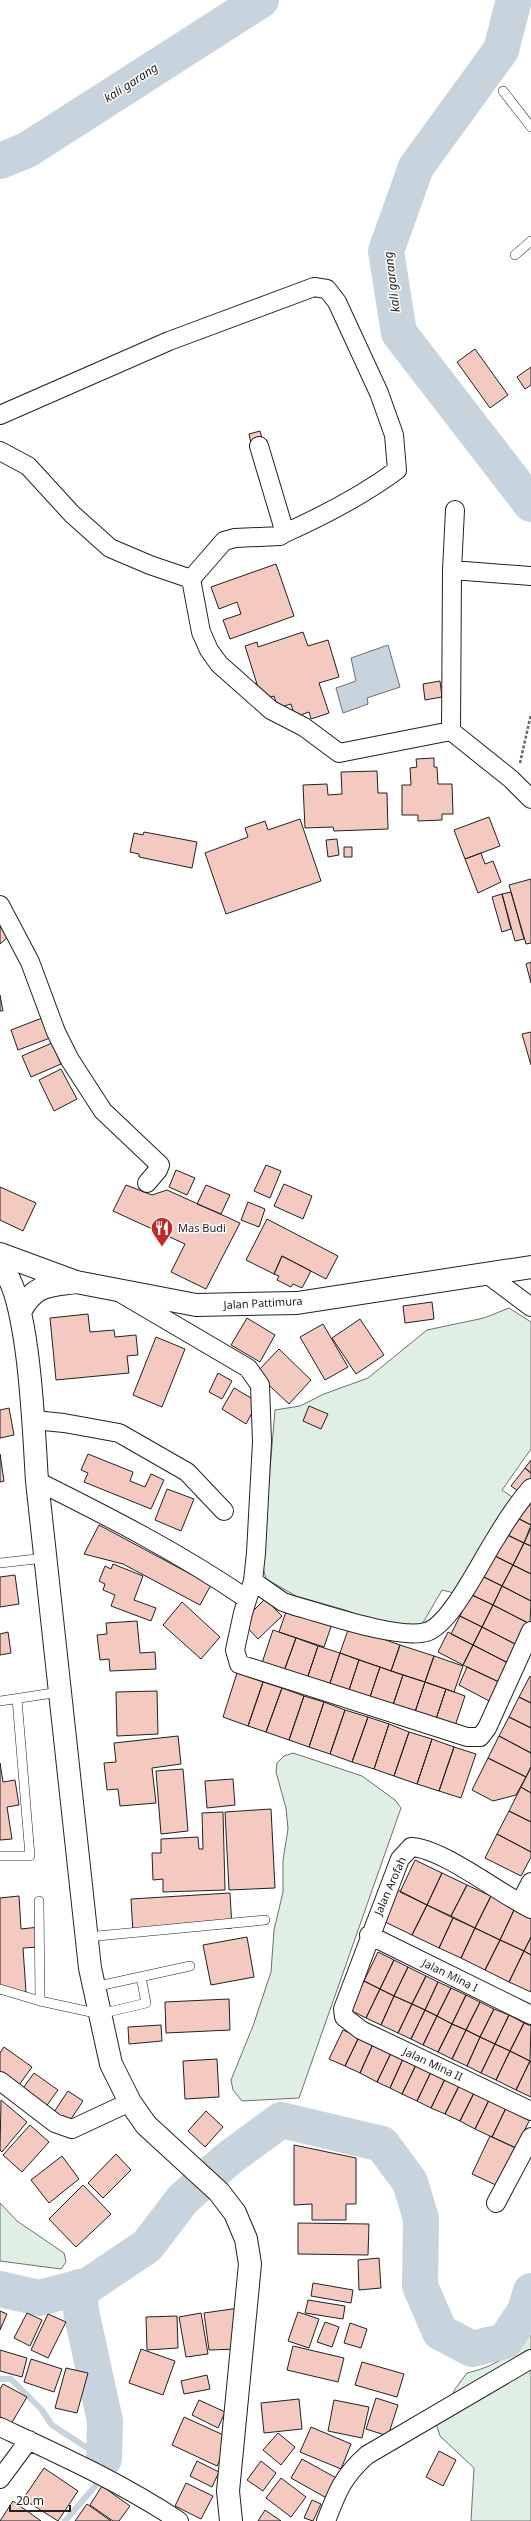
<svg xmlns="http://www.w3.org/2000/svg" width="531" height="2521" viewBox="0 0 531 2521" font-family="'Noto Sans',sans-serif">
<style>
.green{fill:#e0efe3;stroke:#6f6f6f}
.water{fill:#c7d3dd;stroke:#6f6f6f}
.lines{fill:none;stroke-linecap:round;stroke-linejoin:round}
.stream{stroke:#c7d3dd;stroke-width:6}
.river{stroke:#c7d3dd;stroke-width:36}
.building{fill:#f3c9c0;stroke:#222}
.lane-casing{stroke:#222;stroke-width:10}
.street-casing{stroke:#222;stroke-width:20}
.secondary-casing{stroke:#222;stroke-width:24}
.primary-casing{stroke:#222;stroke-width:24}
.path{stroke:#646464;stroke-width:2.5;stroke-dasharray:3 2;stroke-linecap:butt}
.lane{stroke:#fff;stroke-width:9}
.street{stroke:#fff;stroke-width:18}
.secondary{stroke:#fff;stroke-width:22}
.primary{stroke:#fff;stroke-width:22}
.labels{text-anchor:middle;stroke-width:3;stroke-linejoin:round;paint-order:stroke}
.poi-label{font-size:11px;fill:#222;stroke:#fff;text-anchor:start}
.street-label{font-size:11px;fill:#222;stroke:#fff}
.water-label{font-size:12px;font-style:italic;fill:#222;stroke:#fff}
</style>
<rect width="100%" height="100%" fill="#fff"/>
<!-- green -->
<path class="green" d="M509 1308 531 1322V1449L502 1490 515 1499 454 1593 442 1590 424 1621 420 1625 402 1631 345 1610 296 1596 266 1579 262 1563 275 1410 300 1406 324 1394 368 1378 427 1330 484 1318Z
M293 1753 362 1776 395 1800 401 1808 299 2098 242 2101 233 2090 231 2080 253 2026 271 1972 274 1930 283 1892V1860L288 1829 286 1808 276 1772 277 1763 284 1756Z
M0 2203 17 2221 64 2253 66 2262 61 2269 0 2261Z
M531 2331V2521H471L474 2468 440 2436 434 2417 448 2406 455 2389 467 2373C493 2367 516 2354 531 2331Z"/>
<!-- water -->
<path class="water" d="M388 645 400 687 367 698 368 704 343 713 336 688 356 681 351 658Z"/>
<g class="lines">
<!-- stream -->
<path class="stream" d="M0 2379H11L42 2410 52 2425 104 2459 97 2484 65 2521"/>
<!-- river -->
<path class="river" d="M514 0 501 50 416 167 386 251 399 333 531 504
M0 161 27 150 261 0
M79 2287 81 2311 105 2421 104 2459
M0 2289 39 2298 89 2285 147 2246 183 2199 228 2159 281 2120 382 2144 410 2182 421 2219 420 2286 440 2332 472 2349 505 2341 525 2311 531 2291"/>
</g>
<!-- building -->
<path class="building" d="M475 349 508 395 490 408 457 362Z
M531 367V385L525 389 517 377Z
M260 431 264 445 252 448 249 434Z
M276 564 294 616 230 639 223 620 241 614 237 602 219 609 211 587Z
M303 632 308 646 328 640 339 677 319 683 329 713 311 719 309 712 295 717 291 704 278 708 274 696 262 700 245 646 257 642 258 647Z
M440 681 442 697 425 700 423 684Z
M434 758V767H437L438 784H452L453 814H442V820L418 821V815H402V785H411L410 768 417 767 416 759Z
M377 771 378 793H387L388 829 334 831 333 827 305 828 303 785 327 784 328 795 342 794 341 772Z
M489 817 500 846 465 859 454 830Z
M300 819 321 881 226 914 205 853 248 837 245 828 265 821 268 830Z
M144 832 197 842 192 868 139 857V854L130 852 134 833 143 835Z
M337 839 339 855 328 857 326 840Z
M344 847H352V857H344Z
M481 853 485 864 493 861 501 882 478 893 465 859Z
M531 879V943L526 944 509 885Z
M511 892 524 939 515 941 502 894Z
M502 894 511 929 502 932 492 897Z
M0 926 9 936 0 944Z
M531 962V983L526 964Z
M0 995 3 1011H0Z
M42 1018 50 1038 18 1050 11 1030Z
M531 1032V1065L522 1034Z
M52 1043 61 1064 31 1077 22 1056Z
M61 1069 77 1099 54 1111 39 1080Z
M266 1165 281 1171 270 1198 254 1191Z
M176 1170 195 1178 187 1195 169 1187Z
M284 1184 312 1196 303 1219 274 1206Z
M126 1185 152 1195 167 1190 240 1223 206 1289 171 1272 185 1244 113 1211Z
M206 1185 230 1195 221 1214 197 1204Z
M0 1187 36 1203 23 1231 0 1220Z
M248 1202 265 1209 259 1227 241 1220Z
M267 1219 338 1256 326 1279 282 1256 274 1274 246 1260Z
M282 1256 311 1271 302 1288 293 1284 291 1287 277 1280 279 1276 274 1274Z
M432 1302 434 1319 405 1323 403 1306Z
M88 1314 90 1332 114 1330 115 1337 136 1335 138 1355 127 1356 129 1373 56 1380 50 1318Z
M247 1318 275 1335 260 1362 231 1345Z
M360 1319 384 1355 356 1374 332 1338Z
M323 1324 348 1367 325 1380 300 1337Z
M156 1337 185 1349 162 1407 133 1395Z
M279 1349 311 1380 289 1404 256 1373Z
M218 1373 232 1381 222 1399 209 1392Z
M234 1388 258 1402 246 1424 222 1409Z
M309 1406 328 1414 321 1429 303 1421Z
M9 1408 14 1435 0 1438V1410Z
M0 1454 4 1481 0 1482Z
M88 1454 133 1472 130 1481 145 1487 151 1474 164 1480 151 1509 84 1482 88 1473 81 1470Z
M531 1460V1473L525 1468Z
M525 1468 531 1473V1481L522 1494 511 1486Z
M167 1489 194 1499 181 1531 155 1520Z
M531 1501V1525L517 1518Z
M514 1516 531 1525 524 1543 505 1534Z
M99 1525 211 1585 200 1605 123 1564 84 1554Z
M531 1528V1546L524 1543Z
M504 1533 524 1543 513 1565 493 1555Z
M524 1543 531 1546V1574L513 1565Z
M491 1554 513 1565 502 1586 480 1575Z
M113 1564 143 1576 134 1600 156 1608 151 1621 111 1606 115 1595 103 1590 105 1584 99 1581 105 1566 111 1569Z
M513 1565 531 1574V1601L502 1586Z
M15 1575 19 1604 0 1607V1577Z
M480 1575 502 1586 493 1605 470 1594Z
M502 1586 531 1601 530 1624 493 1605Z
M470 1594 493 1605 482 1627 460 1616Z
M265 1599 282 1616 258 1639 242 1622Z
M182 1602 220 1637 201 1659 163 1625Z
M493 1605 530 1624 519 1646 482 1627Z
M288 1606 333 1621 324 1647 279 1632Z
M460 1616 482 1627 473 1645 451 1634Z
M137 1621 140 1653 155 1652 156 1669 110 1671 109 1659 100 1660 97 1635 107 1634 106 1623Z
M349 1627 400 1645 391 1671 340 1653Z
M482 1627 519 1646 510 1664 473 1645Z
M273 1630 296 1638 284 1671 262 1663Z
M8 1632 11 1653 0 1655V1634Z
M448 1632 473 1645 463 1665 438 1652Z
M296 1638 318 1646 307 1679 284 1671Z
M400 1645 434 1656 425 1682 391 1671Z
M473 1645 510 1664 501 1683 463 1665Z
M318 1646 340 1653 329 1686 307 1679Z
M340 1653 359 1660 348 1693 329 1686Z
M434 1656 463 1666 454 1692 425 1682Z
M359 1660 380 1667 369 1700 348 1693Z
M380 1667 403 1675 392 1708 369 1700Z
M467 1667 501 1683 491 1702 459 1685Z
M237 1673 263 1682 248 1726 223 1717Z
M403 1675 425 1682 414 1715 392 1708Z
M530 1676 531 1677V1703L519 1697Z
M263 1682 282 1688 266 1732 248 1726Z
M425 1682 446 1689 435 1722 414 1715Z
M282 1688 304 1696 289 1740 266 1732Z
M446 1689 465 1696 454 1729 435 1722Z
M157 1691 158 1734 117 1736 116 1692Z
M304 1696 324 1702 309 1747 289 1740Z
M519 1697 531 1703V1728L509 1717Z
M324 1702 345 1710 330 1754 309 1747Z
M345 1710 368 1717 352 1762 330 1754Z
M368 1717 389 1724 374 1769 352 1762Z
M509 1717 531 1728V1753L499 1736Z
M389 1724 409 1732 394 1776 374 1769Z
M409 1732 432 1739 417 1784 394 1776Z
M178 1736 181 1764 152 1768 156 1803 120 1806 118 1789 107 1790 104 1763 116 1762 114 1743Z
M499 1736 531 1753V1767L526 1777 488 1758Z
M432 1739 454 1747 439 1791 417 1784Z
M454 1747 476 1754 461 1798 439 1791Z
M488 1758 526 1777 516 1795 493 1801 472 1790Z
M0 1763 3 1782 15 1780 19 1805 7 1807 12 1839 0 1840Z
M531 1767V1793L521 1787Z
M183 1769 188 1831 161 1834 156 1771Z
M233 1779 235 1805 207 1808 205 1781Z
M521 1787 531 1793V1822L509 1811Z
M271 1809 275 1888 229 1890 225 1812Z
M509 1811 531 1822V1852L497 1834Z
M223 1812 225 1890 163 1892V1879L153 1880 152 1853H161V1839L198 1837 199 1849H203L202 1813Z
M497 1834 531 1852V1857L521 1876 485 1858Z
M415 1860 442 1873 427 1905 400 1892Z
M442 1873 467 1885 451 1916 427 1905Z
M467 1885 491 1896 475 1928 451 1916Z
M396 1889 427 1905 412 1935 381 1920Z
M230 1893 232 1928 133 1933 131 1899Z
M19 1896 21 1929 39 1927 40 1947 23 1948 26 1992 0 1994V1898Z
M491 1896 515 1908 500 1940 475 1928Z
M427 1905 453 1918 439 1948 412 1935Z
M515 1908 531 1916V1937L524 1951 500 1940Z
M453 1918 475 1928 461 1958 439 1948Z
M475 1928 500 1940 485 1970 461 1958Z
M247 1937 254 1977 211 1985 203 1945Z
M531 1937V1955L524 1951Z
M500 1940 524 1951 509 1982 485 1970Z
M524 1951 531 1955V1992L509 1982Z
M378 1952 394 1960 380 1989 364 1981Z
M394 1960 408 1967 394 1996 380 1989Z
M408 1967 426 1976 412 2004 394 1996Z
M426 1976 438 1982 425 2010 412 2004Z
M364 1981 380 1989 366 2018 350 2010Z
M438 1982 451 1988 437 2016 425 2010Z
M451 1988 466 1995 452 2024 437 2016Z
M380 1989 394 1996 381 2025 366 2018Z
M466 1995 480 2002 466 2030 452 2024Z
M394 1996 412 2004 398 2033 381 2025Z
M229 1999 230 2030 166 2033 165 2002Z
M480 2002 494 2009 480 2037 466 2030Z
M412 2004 425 2010 411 2039 398 2033Z
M494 2009 509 2015 495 2044 480 2037Z
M425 2010 437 2016 423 2045 411 2039Z
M509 2015 524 2023 510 2051 495 2044Z
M437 2016 452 2024 438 2052 423 2045Z
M524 2023 531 2026 530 2061 510 2051Z
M452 2024 466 2030 452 2059 438 2052Z
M161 2025 162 2041 129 2044 128 2027Z
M343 2030 359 2037 345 2066 329 2059Z
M466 2030 480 2037 467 2066 452 2059Z
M359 2037 373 2044 360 2073 345 2066Z
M480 2037 495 2044 481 2073 467 2066Z
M373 2044 391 2053 377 2082 360 2073Z
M495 2044 510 2051 496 2080 481 2073Z
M4 2047 32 2067 19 2085 0 2072V2053Z
M510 2051 530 2061 516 2090 496 2080Z
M391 2053 403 2059 390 2088 377 2082Z
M217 2059 219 2097 185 2099 183 2061Z
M403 2059 416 2065 402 2094 390 2088Z
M530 2061 531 2062V2097L516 2090Z
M416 2065 431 2072 417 2101 402 2094Z
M431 2072 445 2079 431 2108 417 2101Z
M34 2073 58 2090 45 2108 21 2091Z
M445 2079 459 2086 445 2114 431 2108Z
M459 2086 474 2093 460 2121 445 2114Z
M68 2091 83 2101 69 2122 54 2112Z
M474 2093 489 2100 475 2129 460 2121Z
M1 2100 27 2122 2 2152 0 2150Z
M489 2100 506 2108 492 2137 475 2129Z
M506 2108 530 2119 516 2148 492 2137Z
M206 2111 223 2127 205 2147 188 2131Z
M30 2125 49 2142 22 2172 3 2155Z
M490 2136 516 2148 498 2186 472 2174Z
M294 2145 356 2158V2204H346V2220H312V2204L294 2205Z
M116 2154 131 2170 103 2198 88 2183Z
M62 2156 79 2179 49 2203 31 2180Z
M83 2185 111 2214 76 2247 49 2219Z
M298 2223 369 2224 368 2255 298 2254Z
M379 2258 381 2288 359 2290 358 2260Z
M313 2283 353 2290 351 2303 311 2296Z
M308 2300 345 2306 343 2319 305 2313Z
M239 2308 238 2349 209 2350 204 2313Z
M0 2311 7 2314 0 2330Z
M298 2312 319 2319 309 2348 288 2341Z
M27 2313 42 2320 30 2346 14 2338Z
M201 2313 208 2354 186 2357 179 2317Z
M48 2314 66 2322 48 2358 31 2350Z
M177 2316 178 2348 147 2350 146 2317Z
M325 2322 339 2327 332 2347 317 2342Z
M350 2323 367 2329 361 2348 344 2343Z
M293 2346 344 2358 338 2382 287 2370Z
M141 2349 175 2361 163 2395 129 2383Z
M0 2350 27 2358 22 2377 0 2371Z
M31 2359 62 2369 54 2392 24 2382Z
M362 2362 404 2374 397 2397 355 2385Z
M66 2368 88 2373 77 2413 55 2408Z
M207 2375 210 2389 184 2394 181 2381Z
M3 2384 27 2397 11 2424 0 2417V2389Z
M376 2398 398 2405 388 2436 366 2429Z
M299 2399 302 2429 264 2433 261 2403Z
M199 2400 225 2412 218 2428 192 2415Z
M334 2400 369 2407 362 2438 328 2431Z
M184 2417 230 2438 217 2466 172 2445Z
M311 2427 351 2444 341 2469 300 2452Z
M278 2433 295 2447 281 2465 263 2450Z
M439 2451 456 2460 443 2486 426 2477Z
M302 2459 340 2480 330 2500 291 2478Z
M197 2461 219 2472 212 2487 190 2476Z
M261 2461 276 2473 263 2491 247 2480Z
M44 2468 78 2491 58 2521 23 2499Z
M281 2478 306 2497 291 2517 266 2498Z
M186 2483 213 2496 201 2519 175 2506Z
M102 2486 130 2506 119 2521H113L90 2505Z
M312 2500 321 2504 313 2521 304 2518Z
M13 2501 41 2521H0Z
M87 2504 111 2521H75Z
M265 2510 281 2521H258Z"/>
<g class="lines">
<!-- lane casing -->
<g class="lane-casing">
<path id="lane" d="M503 91 531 127
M515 255 531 241
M0 1563 45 1558
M0 1701 60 1692
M0 1856H30L17 1699
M39 1901 40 2001 100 2014 146 2003 141 1977
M87 1937 265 1920
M94 1987 190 1966
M0 1989 40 2001"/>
</g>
<!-- street casing -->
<g class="street-casing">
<path id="street" d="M0 415 169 341 314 287 327 289 337 302 379 393 394 435 397 470C362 496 325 515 285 533
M0 451 28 466 72 514 110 548 150 565 191 579 201 632 209 650 219 664 271 710 304 727 339 753 451 731 511 779 531 799
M452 570 531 576
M191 579 224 541 235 538 280 536 285 533 259 446
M451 731 452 570 455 510
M0 905 30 962 56 1032 70 1060 103 1111 160 1165 158 1170 147 1183
M487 1274 531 1307
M122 1294 248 1368 260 1385 262 1442 256 1553 253 1581 243 1613 235 1650 239 1664 467 1737H480L487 1728 531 1631
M34 1420 64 1423 119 1433 187 1472 224 1511
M37 1481C109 1517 180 1553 247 1599
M253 1581 283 1602 295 1606C325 1614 399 1640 426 1632 450 1626 482 1559 496 1538 506 1521 518 1503 531 1488
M520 1903 531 1882
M531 1909C500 1894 442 1848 411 1847L400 1859 343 2009 344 2017 361 2030 531 2111
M369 1935 531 2015
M0 2081 55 2123 72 2129 130 2102
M496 2203 531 2137
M0 2427C62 2456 122 2483 179 2521
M0 2479 29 2440
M326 2521C337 2492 343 2476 367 2455L531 2359"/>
</g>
<!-- secondary casing -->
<g class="secondary-casing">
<path id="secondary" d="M0 1266C30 1292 34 1438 37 1481L90 1968 111 2064 130 2102 146 2125 219 2192 235 2213 246 2239 250 2264 228 2491 231 2521
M21 1310C35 1284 49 1286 76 1282"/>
</g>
<!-- primary casing -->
<g class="primary-casing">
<path id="primary" d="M0 1254 76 1282 196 1305 297 1303 531 1267"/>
</g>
<!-- path -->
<path class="path" d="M520 763 531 714"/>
<!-- lane -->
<use href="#lane" class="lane"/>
<!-- street -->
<use href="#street" class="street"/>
<!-- secondary -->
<use href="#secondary" class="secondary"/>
<!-- primary -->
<use href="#primary" class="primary"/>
</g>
<!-- icons -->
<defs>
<g id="restaurant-pin" transform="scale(1.15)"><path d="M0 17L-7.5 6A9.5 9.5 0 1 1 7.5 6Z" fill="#c62828" stroke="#fff"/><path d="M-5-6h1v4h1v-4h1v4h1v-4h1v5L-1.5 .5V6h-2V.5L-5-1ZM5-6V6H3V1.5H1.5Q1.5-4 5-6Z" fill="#fff"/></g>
</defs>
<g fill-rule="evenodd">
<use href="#restaurant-pin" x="162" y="1228"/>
</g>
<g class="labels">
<!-- poi labels -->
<g class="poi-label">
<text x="178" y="1232">Mas Budi</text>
</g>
<!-- street labels -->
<g class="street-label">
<text transform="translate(263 1303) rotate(-3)" y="4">Jalan Pattimura</text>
<text transform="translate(390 1886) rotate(-66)" y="4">Jalan Arofah</text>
<text transform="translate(450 1975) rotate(26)" y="4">Jalan Mina I</text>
<text transform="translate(433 2064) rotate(25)" y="4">Jalan Mina II</text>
</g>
<!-- water labels -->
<g class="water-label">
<text transform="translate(131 83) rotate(-33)" y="4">kali garang</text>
<text transform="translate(392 282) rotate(-97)" y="4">kali garang</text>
</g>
</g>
<!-- scale -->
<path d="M10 2505v6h60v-6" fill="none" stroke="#222222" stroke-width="2"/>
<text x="16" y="2505" font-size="12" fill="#222222" stroke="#ffffff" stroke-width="3" paint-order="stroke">20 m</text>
</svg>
